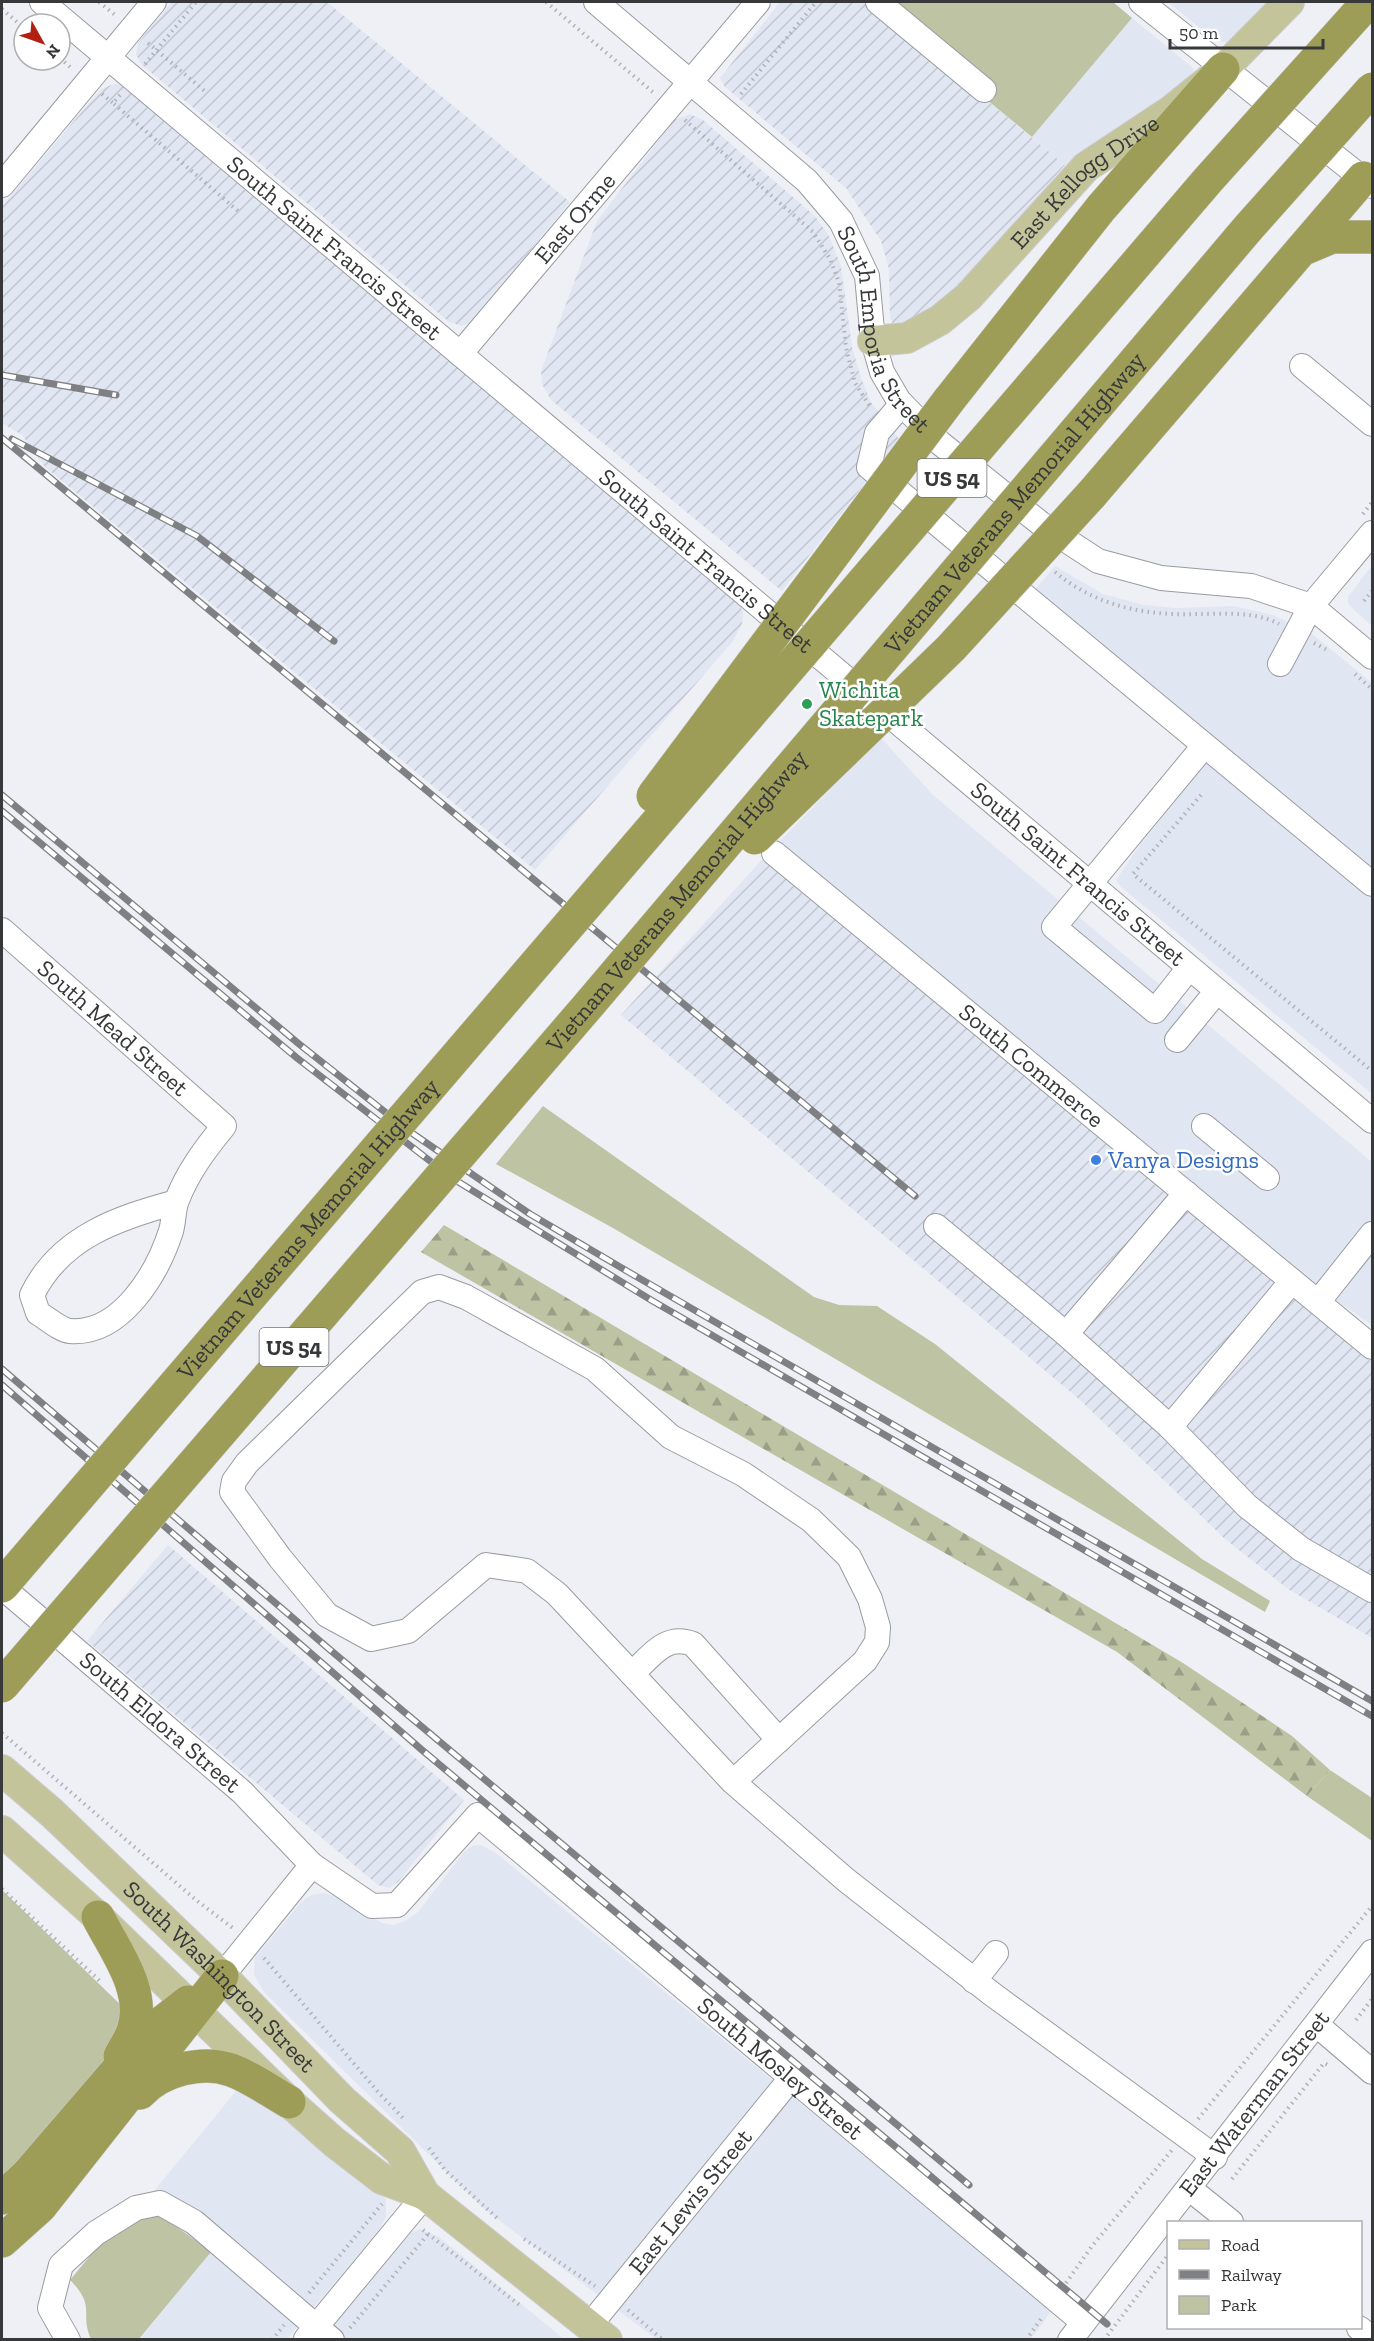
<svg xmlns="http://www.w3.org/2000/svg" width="1374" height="2341" viewBox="0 0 1374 2341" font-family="'Zilla Slab',serif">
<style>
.built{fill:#e1e6f3}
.industrial{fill:url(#industrial-furrows)}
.green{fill:#bec3a4}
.forest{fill:url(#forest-firs)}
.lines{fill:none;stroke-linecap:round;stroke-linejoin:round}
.minor-casing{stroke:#999ba1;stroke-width:26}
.major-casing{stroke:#cbcbcc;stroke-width:32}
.highway-casing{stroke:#cbcbcc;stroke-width:34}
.path{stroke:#b0b2b7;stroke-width:4;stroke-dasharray:1.5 4.5;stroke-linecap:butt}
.minor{stroke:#fff;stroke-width:24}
.major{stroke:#c4c49b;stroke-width:30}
.highway{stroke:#9d9d58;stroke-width:33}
.rail-casing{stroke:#7f8083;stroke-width:7}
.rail{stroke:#fff;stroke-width:4.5;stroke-dasharray:14;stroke-linecap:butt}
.highway-bridge-casing{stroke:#cbcbcc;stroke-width:34;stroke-linecap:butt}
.highway-bridge{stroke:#9d9d58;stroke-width:33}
.leisure-dot{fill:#2e9e5b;stroke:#fff;stroke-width:2}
.shop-dot{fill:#3f7fe0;stroke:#fff;stroke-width:2}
.labels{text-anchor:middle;stroke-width:5;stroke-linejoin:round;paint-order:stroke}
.shield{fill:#fff;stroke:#737475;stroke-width:1.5}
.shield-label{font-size:22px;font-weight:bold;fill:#37383a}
.street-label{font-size:24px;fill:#37383a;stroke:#fff}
.leisure-label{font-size:24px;fill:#27864d;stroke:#fff;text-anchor:start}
.shop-label{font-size:24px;fill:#366cbe;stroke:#fff;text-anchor:start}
</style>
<defs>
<pattern id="industrial-furrows" width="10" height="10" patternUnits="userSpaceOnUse" patternTransform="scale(1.5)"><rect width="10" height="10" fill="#e1e6f3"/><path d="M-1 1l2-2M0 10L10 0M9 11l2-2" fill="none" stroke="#c2c6d1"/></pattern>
<pattern id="forest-firs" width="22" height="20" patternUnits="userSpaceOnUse" patternTransform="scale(1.5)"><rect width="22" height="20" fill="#bec3a4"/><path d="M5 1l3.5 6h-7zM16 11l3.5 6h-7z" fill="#9b9f87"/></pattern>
</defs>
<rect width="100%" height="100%" fill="#eef0f6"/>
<!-- built -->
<path class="built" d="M1168 2H1277L1229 43 1216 41Z
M1132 18 1193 68 1195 75 1065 165 1032 137Z
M1372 565V626L1354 610 1348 603V597Z
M1055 566 1103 594 1144 605 1175 608 1233 606 1273 615 1311 633 1372 683V1094L1121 887 1116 880 1140 845 1209 760 1022 605Z
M881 738 933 795 1372 1162V1325L1310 1282 779 842Z
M481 1845 496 1853 1052 2310 1031 2339H656L483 2208 264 1992 254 1975 255 1958 301 1902 311 1895 324 1893 339 1897 382 1923 393 1925 407 1920 418 1912 464 1852 472 1846Z
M241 2085 386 2199V2217L379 2230 287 2339 139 2340 211 2252 154 2210 149 2197Z
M420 2229 439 2237 564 2339 322 2340 411 2233Z"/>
<!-- industrial -->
<path class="industrial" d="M172 2H327L570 202 470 323 462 326 449 322 141 64 136 54 138 43Z
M780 2H868L1065 165 965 284 913 324 893 326 890 316 889 269 881 241 846 188 725 87 720 78Z
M114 84 124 85 735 599 743 611 742 624 733 641 535 870 45 467 22 435 2 423V206L101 89Z
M690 114 703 120 815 216 829 236 841 266 852 347 861 378 871 402 899 439 782 591 551 400 542 384 541 371 597 221 674 120Z
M766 855 1372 1362V1638L1288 1589 1225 1539 1080 1400 621 1015Z
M168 1545 464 1800 398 1882 389 1888 378 1885 87 1641Z"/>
<!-- green -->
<path class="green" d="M893 2H1113L1132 18 1032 137 975 90Z
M543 1106 814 1297 839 1305 877 1306 935 1344 1202 1559 1270 1601 1265 1612 613 1228 496 1164Z
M1330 1770 1372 1798V1841L1307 1796Z
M2 1890 127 2011 119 2048 2 2187Z
M154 2210 211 2252 139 2339H91C79 2313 97 2307 70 2280L99 2245 127 2220Z"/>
<!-- forest -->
<path class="forest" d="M444 1225 1183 1663 1292 1736 1330 1770 1307 1796 1117 1652 421 1252Z"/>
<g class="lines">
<!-- minor casing -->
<g class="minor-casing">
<g id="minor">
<path id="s1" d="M42 2 1372 1121"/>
<path id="s2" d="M596 2 807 181 841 221 867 276 873 341 882 372 899 401 940 443 1040 523 1098 561 1161 578 1251 586 1311 606 1372 657"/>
<path d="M878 2 984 90"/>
<path d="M1141 2 1372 186"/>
<path d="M2 185 154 2"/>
<path id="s3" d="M460 354 758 2"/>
<path d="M1302 366 1372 424"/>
<path d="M902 404 877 433 869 467 1372 884"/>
<path d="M1280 664 1311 606 1372 533"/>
<path id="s4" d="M774 853 1372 1347"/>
<path id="s5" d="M2 930 224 1126C205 1149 188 1172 177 1200 173 1210 174 1221 171 1231 157 1274 121 1335 70 1331 60 1330 47 1318 38 1313L32 1295C60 1237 118 1218 176 1202"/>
<path d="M1189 968 1155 1011 1054 927 1204 746"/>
<path d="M1177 1040 1217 991"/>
<path d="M1204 1126 1267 1178"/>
<path d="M936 1226 1066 1334"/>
<path d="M1292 1281 1170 1427 1247 1506 1301 1549 1372 1590"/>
<path d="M1318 1302 1372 1234"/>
<path d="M1170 1427 1066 1334 1186 1193"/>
<path id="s6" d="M2 1587 242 1792 312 1865 372 1906 397 1905 478 1815 1083 2322"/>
<path d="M632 1674C651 1656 666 1633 693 1644L779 1740"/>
<path d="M733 1782 865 1661 877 1642 878 1627 870 1599 849 1557 811 1520 743 1474 671 1437 595 1369 466 1297 439 1287 422 1292 247 1463 234 1481 232 1492 280 1558 327 1615 371 1639 408 1631 486 1565 527 1571 557 1594 733 1782 846 1880 992 1994 1215 2157"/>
<path d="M222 1976 312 1865"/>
<path d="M974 1981 996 1953"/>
<path d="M1317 2025 1372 2072"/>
<path d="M1190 2189 1231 2222"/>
<path id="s7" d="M590 2325 792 2077"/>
<path d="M1359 2328 1372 2338"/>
<path d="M306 2339 425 2195"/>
<path d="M68 2340 50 2308 61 2265 96 2233 136 2208 160 2203 194 2222 332 2340"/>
<path id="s8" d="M1070 2340 1372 1952"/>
</g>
</g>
<!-- major casing -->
<g class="major-casing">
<g id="major">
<path id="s9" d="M873 341 907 338 940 320 968 297 1086 167 1172 110 1223 69 1289 2"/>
<path id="s10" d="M2 1770 52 1813 222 1976 342 2100 400 2151 425 2195"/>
<path d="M2 1831 98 1917 289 2102 334 2142 382 2179 425 2195 607 2340"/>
</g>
</g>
<!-- highway casing -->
<g class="highway-casing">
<path id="highway" d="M1301 250 1332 237H1372
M949 400 1101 208 1223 69
M1091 495 1363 178
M98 1917C115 1951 147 1991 133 2031 130 2040 124 2048 120 2056
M140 2093C162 2070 201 2060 231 2070 251 2077 271 2092 289 2102
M2 2198 27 2175 151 2031 188 2002
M2 2241 40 2207 222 1976"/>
</g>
<!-- path -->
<path class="path" d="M99 2 115 15
M546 2 654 93
M2 9 24 28
M148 43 207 93
M60 58 71 68
M145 64 196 2
M102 94 113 103
M741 94 816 2
M120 95 113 103 238 211
M685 120 813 232 830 259 839 282 846 348 855 383 871 408
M1363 514 1372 502
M1055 572C1096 606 1145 616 1197 614 1223 614 1255 611 1279 624
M1364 601 1372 591
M1314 643 1329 651
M1355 674 1372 689
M1201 795 1133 874 1372 1071
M2 1733 196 1900 234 1929
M2 1889 102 1983
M264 1958 379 2093 403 2118
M1356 2020 1372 1999
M1198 2119 1372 1906
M429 2148 445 2170 497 2218
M1232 2179 1324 2063 1328 2065
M423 2230 522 2307
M524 2239 595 2286
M1066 2283 1092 2246 1172 2150
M309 2293 382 2204
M628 2310 663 2340
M350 2328 428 2234
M272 2340 284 2325
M1026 2340 1043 2316
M1104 2340 1168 2255"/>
<!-- minor -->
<use href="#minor" class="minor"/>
<!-- major -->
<use href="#major" class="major"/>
<!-- highway -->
<use href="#highway" class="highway"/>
<!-- rail casing -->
<g class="rail-casing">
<path id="rail" d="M2 375 116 395
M2 438 915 1196
M12 439 197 536 334 641
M2 795 299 1044 409 1131 530 1214 632 1274 1372 1701
M2 811 297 1058 452 1178 651 1300 1372 1716
M2 1369 335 1654 969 2185
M2 1385 422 1750 1107 2324"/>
</g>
<!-- rail -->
<use href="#rail" class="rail"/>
<!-- highway-bridge casing -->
<g class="highway-bridge-casing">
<g id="highway-bridge">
<path d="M653 796 949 400"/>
<path d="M755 838 951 648 1091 495"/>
<path id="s11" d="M2 1586 1208 180 1368 2"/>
<path id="s12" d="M2 1686 587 1007 1249 227 1372 89"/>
</g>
</g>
<!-- highway-bridge -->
<use href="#highway-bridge" class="highway-bridge"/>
</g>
<!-- markers -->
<circle class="leisure-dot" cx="807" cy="704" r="6"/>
<circle class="shop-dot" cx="1096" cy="1160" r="6"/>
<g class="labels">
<!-- shield labels -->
<g class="shield">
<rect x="917.5" y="459" width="69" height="38" rx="4.5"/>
<rect x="259.5" y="1328" width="69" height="38" rx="4.5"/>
</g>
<g class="shield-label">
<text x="952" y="486">US 54</text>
<text x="294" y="1355">US 54</text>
</g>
<!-- street labels -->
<g class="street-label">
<text dy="8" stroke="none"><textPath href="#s9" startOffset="273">East Kellogg Drive</textPath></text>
<text dy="8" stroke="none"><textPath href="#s3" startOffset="178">East Orme</textPath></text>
<text dy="8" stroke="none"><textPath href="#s1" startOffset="382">South Saint Francis Street</textPath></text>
<text dy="8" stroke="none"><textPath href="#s2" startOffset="448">South Emporia Street</textPath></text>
<text dy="8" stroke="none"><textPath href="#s12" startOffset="1557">Vietnam Veterans Memorial Highway</textPath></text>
<text dy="8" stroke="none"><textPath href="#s1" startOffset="868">South Saint Francis Street</textPath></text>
<text dy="8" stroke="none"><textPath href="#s1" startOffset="1354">South Saint Francis Street</textPath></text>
<text dy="8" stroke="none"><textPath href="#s12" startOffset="1035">Vietnam Veterans Memorial Highway</textPath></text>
<text dy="8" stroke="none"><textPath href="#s5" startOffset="148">South Mead Street</textPath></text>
<text dy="8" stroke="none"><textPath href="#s4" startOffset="334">South Commerce</textPath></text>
<text dy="8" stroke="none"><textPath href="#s11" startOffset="470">Vietnam Veterans Memorial Highway</textPath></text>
<text dy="8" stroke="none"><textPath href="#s6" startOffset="208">South Eldora Street</textPath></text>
<text dy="8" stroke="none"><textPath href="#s10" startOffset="300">South Washington Street</textPath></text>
<text dy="8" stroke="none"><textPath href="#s6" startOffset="1030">South Mosley Street</textPath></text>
<text dy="8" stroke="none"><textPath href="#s8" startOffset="300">East Waterman Street</textPath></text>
<text dy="8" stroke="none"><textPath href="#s7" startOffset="159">East Lewis Street</textPath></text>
</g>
<!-- leisure labels -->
<g class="leisure-label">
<text x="819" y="698">Wichita<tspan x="819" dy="28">Skatepark</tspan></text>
</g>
<!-- shop labels -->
<g class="shop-label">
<text x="1108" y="1168">Vanya Designs</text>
</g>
</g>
<!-- border -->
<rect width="1374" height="2341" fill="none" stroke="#37383a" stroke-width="6"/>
<!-- legend -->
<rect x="1167" y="2221" width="195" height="108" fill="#ffffff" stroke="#afafb0" stroke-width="1.5"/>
<rect x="1179" y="2240" width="30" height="9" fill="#c4c49b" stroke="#afafb0" stroke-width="1.5"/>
<text x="1221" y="2251" font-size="18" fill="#37383a">Road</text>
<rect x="1179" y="2270" width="30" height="9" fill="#7f8083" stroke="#afafb0" stroke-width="1.5"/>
<text x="1221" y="2281" font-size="18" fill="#37383a">Railway</text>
<rect x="1179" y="2296" width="30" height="18" fill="#bec3a4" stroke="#afafb0" stroke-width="1.5"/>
<text x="1221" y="2311" font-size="18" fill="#37383a">Park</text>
<!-- north arrow -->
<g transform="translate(42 42) rotate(130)"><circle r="28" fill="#ffffff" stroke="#afafb0" stroke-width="1.5"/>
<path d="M0-4.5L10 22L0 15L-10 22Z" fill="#b02114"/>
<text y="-9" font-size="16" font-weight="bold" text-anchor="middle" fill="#37383a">N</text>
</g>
<!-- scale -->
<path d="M1170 39v9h153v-9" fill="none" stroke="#37383a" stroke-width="3"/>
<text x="1179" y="39" font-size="18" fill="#37383a" stroke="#ffffff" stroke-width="4.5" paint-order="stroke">50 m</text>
</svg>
